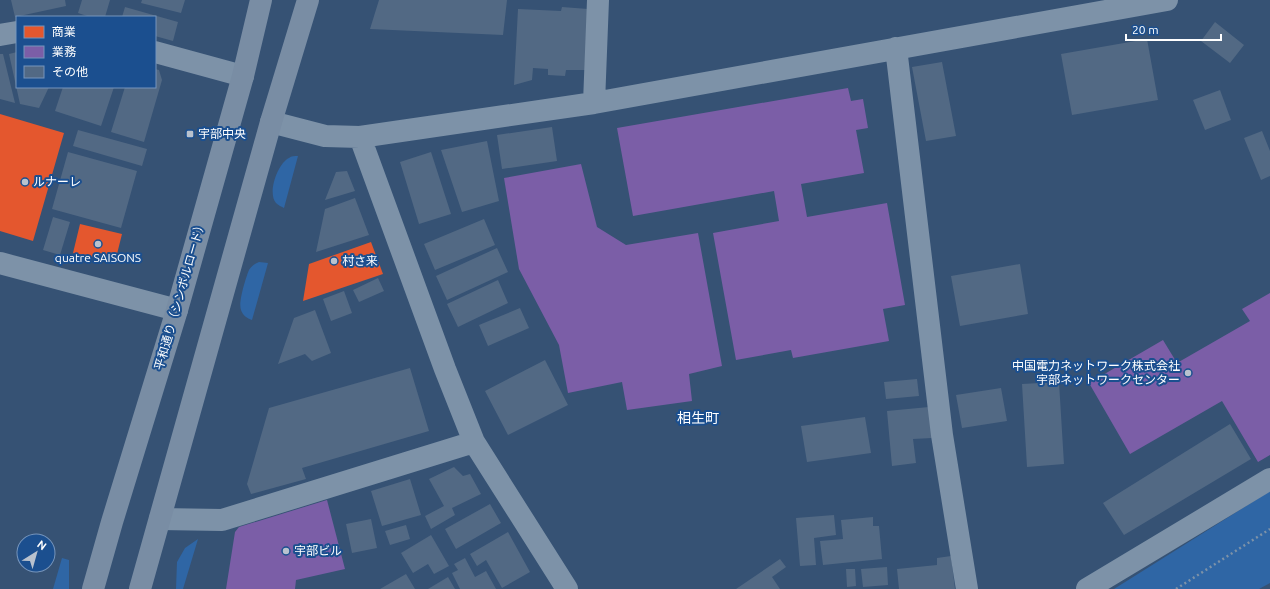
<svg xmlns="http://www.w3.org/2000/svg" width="1270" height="589" viewBox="0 0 1270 589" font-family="Ubuntu,'Noto Sans JP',sans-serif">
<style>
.green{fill:#2f66a5}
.shops{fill:#e4572e}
.offices{fill:#7b5ea7}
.building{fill:#526984}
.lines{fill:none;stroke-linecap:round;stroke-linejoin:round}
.path{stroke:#7d92a8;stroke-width:2.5;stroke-dasharray:2 3;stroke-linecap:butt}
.street{stroke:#7d92a8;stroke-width:22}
.secondary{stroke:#798da4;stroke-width:22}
.poi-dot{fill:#b9c2ce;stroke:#1b4f8f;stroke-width:1.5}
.labels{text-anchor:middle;stroke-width:4;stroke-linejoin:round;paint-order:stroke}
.poi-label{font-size:12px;fill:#fff;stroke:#1b4f8f;text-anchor:start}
.street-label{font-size:12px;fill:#fff;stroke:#1b4f8f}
.quarter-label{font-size:14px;fill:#fff;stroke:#1b4f8f}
</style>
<rect width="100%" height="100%" fill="#365274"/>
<!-- green -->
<path class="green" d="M298 156 284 208C282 207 278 205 276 203 267 193 278 163 289 158 291 156 295 156 298 156Z
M259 262 268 263 252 320C247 318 243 316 241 310 238 303 246 277 249 270 252 265 255 264 259 262Z
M1270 491V583L1259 589H1114Z
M198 539 183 589H176L177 562 185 548Z
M62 558 69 560V589H53Z"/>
<!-- shops -->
<path class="shops" d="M0 114 64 133 33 241 0 231Z
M80 224 122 234 115 262 73 253Z
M371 242 383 274 303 301 309 264Z"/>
<!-- offices -->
<path class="offices" d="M848 88 851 101 863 99 868 128 856 130 864 173 801 184 807 217 887 203 905 305 883 309 889 341 793 358 791 350 736 360 713 233 779 221 774 191 633 216 617 128Z
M581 164 597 227 626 245 698 233 722 366 689 374 692 401 627 410 622 382 568 393 559 345 519 269 504 178Z
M1270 293V455L1258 462 1222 401 1130 454 1089 383 1163 340 1177 363 1250 321 1242 309Z
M327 500 345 569 296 580 295 589H226L235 532 239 527Z"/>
<!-- building -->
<path class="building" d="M11 0H65L66 6 15 17Z
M82 0H110L105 17H90L78 13Z
M142 0H185L181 13 141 3Z
M379 0H507L503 35 370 29Z
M125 7 178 22 173 41 155 36V17H122Z
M562 7 588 9 585 70H566L565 76 548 75V69L533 68 532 80 514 85 518 9 561 11Z
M1215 22 1244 45 1230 63 1201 41Z
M1147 39 1158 100 1072 115 1061 54Z
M17 52V87H49L39 108 20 104 9 54Z
M0 54H3L15 103 0 99Z
M942 62 956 136 926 141 912 67Z
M155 69 159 70 162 80 144 142 111 132 125 87H155Z
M63 87H114L101 126 55 111Z
M1220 90 1231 120 1205 130 1193 100Z
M552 127 557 161 502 169 497 135Z
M78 130 147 149 142 166 73 146Z
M1262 131 1270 151V176L1261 180 1244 138Z
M487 141 499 201 462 212 441 150Z
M68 152 137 171 121 228 52 209Z
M431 152 451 214 419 224 400 162Z
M347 171 355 191 325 200 336 172Z
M355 198 369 235 316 252 325 209Z
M53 217 70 222 60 255 43 250Z
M484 219 495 245 435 270 424 244Z
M497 248 508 272 447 300 436 276Z
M1020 264 1028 314 960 326 951 276Z
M378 278 384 291 359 302 353 290Z
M498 280 508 303 458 327 447 304Z
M344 291 352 313 331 321 323 299Z
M520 308 529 328 488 346 479 325Z
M315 310 331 353 312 361 305 354 278 364 294 318Z
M545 360 568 405 508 435 485 391Z
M410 368 429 431 302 468 306 479 251 494 247 484 269 408Z
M917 379 919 396 886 399 884 382Z
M1059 382 1064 464 1027 467 1022 384Z
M1001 388 1007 421 962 428 956 395Z
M929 407 932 438 913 439 916 463 892 466 887 411Z
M865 417 871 453 807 462 801 426Z
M1230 424 1251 459 1124 535 1103 503Z
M454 467 463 476 470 474 481 494 452 508 455 515 431 529 425 516 444 506 429 479Z
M410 479 421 515 382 526 371 491Z
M490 504 501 523 456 549 445 529Z
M834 515 836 535 814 538 816 565 800 566 796 518Z
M873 517V526H879L882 559 823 565 820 541 843 539 841 520Z
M371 519 377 548 352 553 346 524Z
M406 525 410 539 390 545 385 531Z
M508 532 530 572 502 588 486 560 477 566 470 554Z
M431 535 449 566 434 574 428 564 413 573 401 553Z
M951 556 955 589H899L897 569 937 565V558Z
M465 558 475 577 486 571 496 589H460L452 573 458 570 454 564Z
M780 559 786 567 772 577 780 589H736Z
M887 567 888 585 863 587 861 569Z
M846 569H855L856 586 847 587Z
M406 574 415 589H380Z
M448 577 455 589H428Z"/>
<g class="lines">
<!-- path -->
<path class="path" d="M1176 589 1270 529"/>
<!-- street -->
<path class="street" d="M0 35 17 32
M896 48 942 435 967 589
M155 52 243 76
M594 103 598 0
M271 122 325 136 360 137 594 103 1167 0
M360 137 445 369 474 442 567 589
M0 263 177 310
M160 519 222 520 474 442
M1087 589 1270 479"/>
<!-- secondary -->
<path class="secondary" d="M93 589 112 522 177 310 243 76 261 0
M140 589 271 122 308 0"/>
</g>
<!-- markers -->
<g class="poi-dot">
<rect x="186" y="130" width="8" height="8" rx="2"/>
<circle cx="25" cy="182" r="4"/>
<circle cx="98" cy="244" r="4"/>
<circle cx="334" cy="261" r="4"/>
<circle cx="1188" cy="373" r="4"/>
<circle cx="286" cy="551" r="4"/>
</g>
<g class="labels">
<!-- poi labels -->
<g class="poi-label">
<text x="198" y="138">宇部中央</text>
<text x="33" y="186">ルナーレ</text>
<text x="98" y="262" text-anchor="middle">quatre SAISONS</text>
<text x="342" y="265">村さ来</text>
<text x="1180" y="370" text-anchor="end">中国電力ネットワーク株式会社<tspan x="1180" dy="14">宇部ネットワークセンター</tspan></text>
<text x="294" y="555">宇部ビル</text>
</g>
<!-- street labels -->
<g class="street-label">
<text transform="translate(180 295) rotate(-74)" y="4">平和通り（シンボルロード）</text>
</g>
<!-- quarter labels -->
<g class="quarter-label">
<text x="698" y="423">相生町</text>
</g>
</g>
<!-- legend -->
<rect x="16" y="16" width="140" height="72" fill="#1b4f8f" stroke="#7695bc"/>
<rect x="24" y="26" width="20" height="12" fill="#e4572e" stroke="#7695bc"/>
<text x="52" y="36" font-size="12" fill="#ffffff">商業</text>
<rect x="24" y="46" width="20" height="12" fill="#7b5ea7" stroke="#7695bc"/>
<text x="52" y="56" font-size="12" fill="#ffffff">業務</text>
<rect x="24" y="66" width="20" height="12" fill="#526984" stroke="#7695bc"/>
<text x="52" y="76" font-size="12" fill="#ffffff">その他</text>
<!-- north arrow -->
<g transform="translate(36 553) rotate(37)"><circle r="19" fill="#1b4f8f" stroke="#7695bc"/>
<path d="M0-3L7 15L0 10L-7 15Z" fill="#b9c2ce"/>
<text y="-6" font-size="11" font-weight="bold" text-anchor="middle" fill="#ffffff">N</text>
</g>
<!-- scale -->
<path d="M1126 34v6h95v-6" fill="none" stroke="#ffffff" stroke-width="2"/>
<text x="1132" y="34" font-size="12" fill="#ffffff" stroke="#1b4f8f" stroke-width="3" paint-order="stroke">20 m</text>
</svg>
